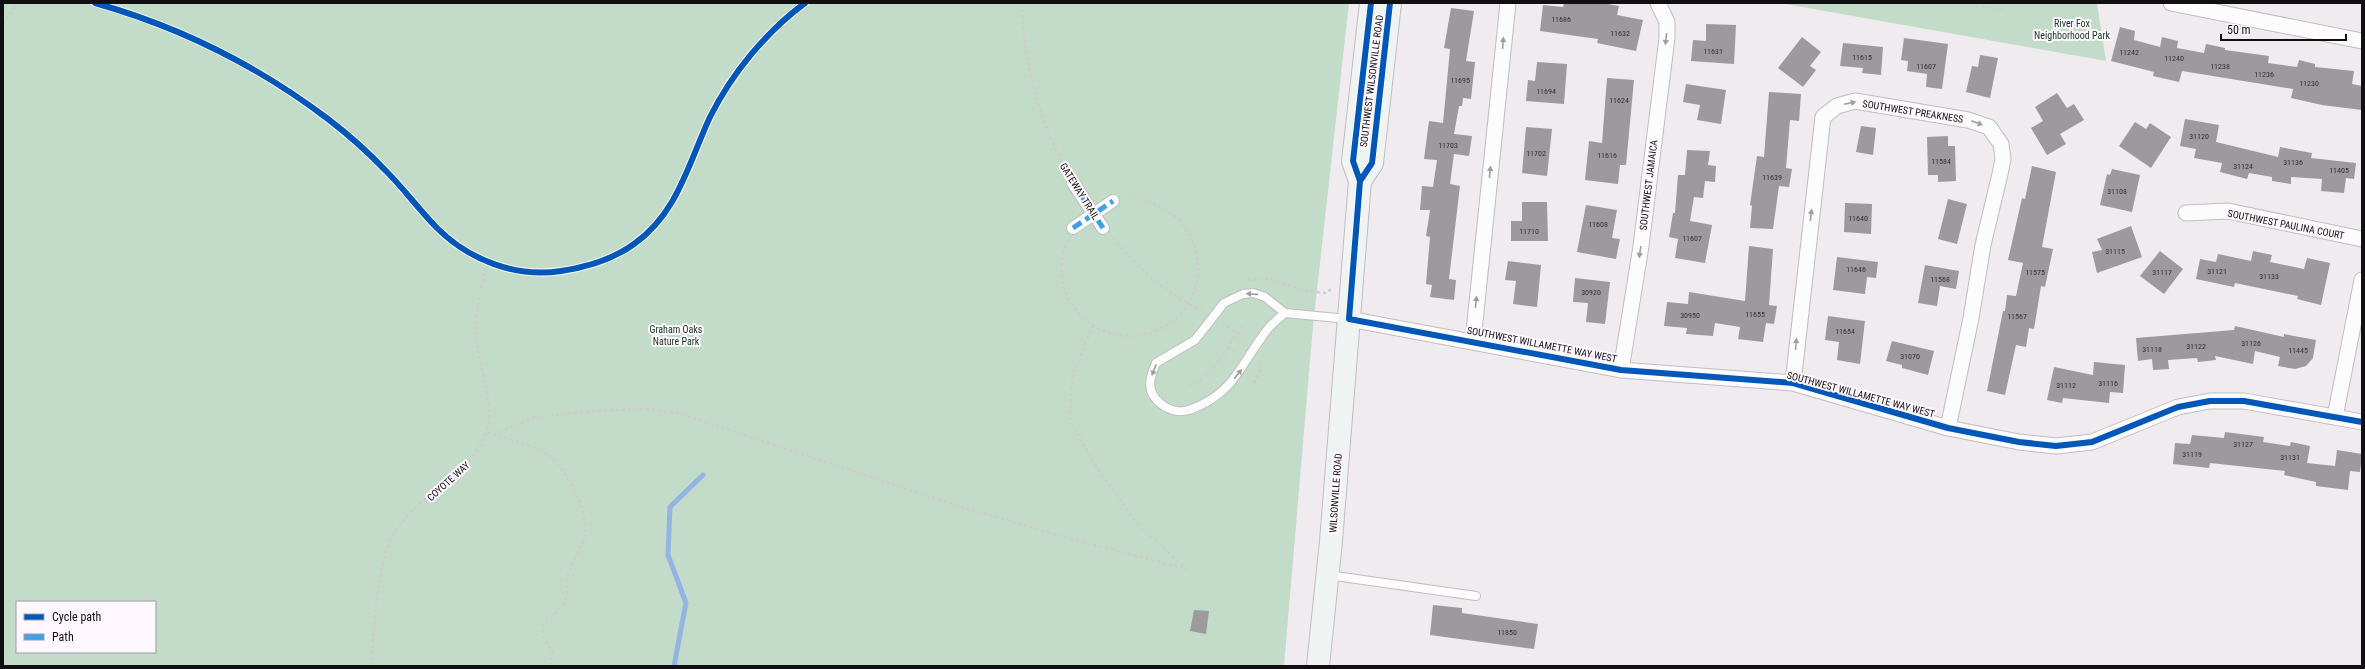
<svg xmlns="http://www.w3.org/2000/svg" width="2365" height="669" viewBox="0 0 2365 669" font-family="'Roboto Condensed',sans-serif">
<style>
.green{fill:#c3dcca;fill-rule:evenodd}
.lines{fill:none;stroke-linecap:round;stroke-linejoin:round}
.stream{stroke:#94b4e2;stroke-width:5}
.building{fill:#9c9a9c}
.service-casing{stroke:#c0bcbf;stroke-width:10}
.pedestrian-casing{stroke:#c0bcbf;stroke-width:14}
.minor-casing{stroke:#c0bcbf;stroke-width:17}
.secondary-casing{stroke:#c0bcbf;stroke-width:24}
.path{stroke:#cecdce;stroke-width:2.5;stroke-dasharray:3 3;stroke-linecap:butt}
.service{stroke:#fdfcfd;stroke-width:8}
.pedestrian{stroke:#fdfcfd;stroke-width:12}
.minor{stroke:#fdfcfd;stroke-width:15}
.secondary{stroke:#eff4f2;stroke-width:22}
.quiet{stroke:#3da1ea;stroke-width:5;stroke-dasharray:10 5;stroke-linecap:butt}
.cycleway-casing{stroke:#fef8fe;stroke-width:8}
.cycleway{stroke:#0057b8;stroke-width:6}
.oneway{fill:#9f9d9f}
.labels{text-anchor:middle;stroke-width:4;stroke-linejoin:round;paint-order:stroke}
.number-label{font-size:8px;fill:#343234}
.park-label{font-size:10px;fill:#153620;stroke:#fef8fe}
.street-label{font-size:10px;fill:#110f11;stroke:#fef8fe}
</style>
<rect width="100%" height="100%" fill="#f0ebef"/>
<!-- green -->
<path class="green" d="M3 3H1349L1313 326 1284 666H3ZM17 602H155V652H17Z
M1780 3H2097L2106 61Z"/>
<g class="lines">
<!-- stream -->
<path class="stream" d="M674 666 686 603 668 555 670 507 703 475"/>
</g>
<!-- building -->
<path class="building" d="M1564 3H1602L1619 6 1617 15 1643 20 1636 51 1597 43 1598 39 1540 31 1543 5 1563 7Z
M1451 8 1474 11 1466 61 1475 62 1471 99 1463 98 1462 106H1459L1454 134 1472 136 1469 156 1454 154 1450 184 1460 186 1449 279 1456 280 1454 300 1430 297 1432 285 1426 284 1430 237 1426 236 1430 210H1420L1422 186 1433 187 1437 160 1424 159 1429 121 1443 123 1450 49 1444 48Z
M1706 24 1736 25 1734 64 1691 61 1693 40 1706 41Z
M2120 27 2135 31 2134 40 2160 47 2162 37 2178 41 2177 48 2204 53 2206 44 2225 48V50L2269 56 2268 63 2297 67 2299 60 2315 64V67L2354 71 2352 84 2362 86V110L2322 105 2291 98 2293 89 2182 71 2179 82 2153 76 2154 72 2111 61Z
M1802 37 1821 52 1810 66 1816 70 1803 87 1778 68Z
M1904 38 1948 44 1942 89 1926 87 1927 74 1907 71 1908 61 1901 60Z
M1843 43 1883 47 1881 75 1862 73 1863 68 1840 66Z
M1980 55 1998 58 1990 98 1966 92 1972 66 1978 67Z
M1537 62 1567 64 1564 104 1526 101 1528 80 1535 81Z
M1607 78 1634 80 1626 165H1620L1618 184 1585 180 1589 141 1602 143Z
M1686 84 1726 90 1721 124 1697 120 1700 105 1683 102Z
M1769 92 1801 94 1799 121 1790 120 1786 168 1792 169 1789 187 1779 186 1773 229 1750 228 1752 206 1750 205 1757 156 1764 157Z
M2057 93 2067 108 2074 104 2084 120 2060 134 2066 144 2047 155 2031 128 2043 121 2035 107Z
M2185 119 2219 125 2216 142 2278 157 2280 147 2312 153 2311 158 2356 163 2354 179 2346 178 2344 193 2321 191 2322 179 2291 177V184L2272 181V177L2249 173 2247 179 2220 172 2222 163 2194 158 2196 149 2180 146Z
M2135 122 2146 129 2150 123 2171 137 2151 168 2119 146Z
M1861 126 1876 128 1873 155 1856 152Z
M1526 127 1552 129 1547 176 1522 173Z
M1948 136V146H1955L1956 181 1938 182V175H1928L1927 137Z
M1687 150 1710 151 1708 165 1716 166 1715 182 1705 181 1703 198 1694 197 1690 221 1712 225 1705 263 1675 258 1678 239 1669 237 1673 213H1675L1678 175H1685Z
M2032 166 2056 172 2042 247 2053 249 2045 287 2041 286 2034 329 2029 328 2026 347 2016 345 2005 395 1987 391 2003 311H2005L2007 295 2016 296 2023 263 2008 260 2022 198 2025 199Z
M2112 169 2140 175 2132 212 2100 205 2107 174 2110 175Z
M1948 199 1967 204 1957 244 1938 239Z
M1522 202H1547L1548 241H1511V221H1522Z
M1845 203 1872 204 1871 234 1844 232Z
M1586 205 1617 210 1612 238 1620 239 1616 259 1577 252Z
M2131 226 2142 257 2097 273 2092 252 2102 250 2097 239Z
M1749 246 1773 249 1769 305 1777 306 1774 324 1766 323 1763 342 1738 339 1740 327 1715 323 1713 336 1686 334 1687 328 1664 326 1667 302 1688 304 1689 292 1745 301Z
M2160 251 2183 269 2164 294 2140 276Z
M2253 251 2272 255 2270 262 2304 269 2307 258 2330 263 2321 305 2297 299 2298 296 2235 283 2234 287 2196 279 2200 259 2216 262 2218 254 2251 261Z
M1837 257 1878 262 1876 278 1867 277 1865 294 1833 290Z
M1508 261 1541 265 1537 307 1513 304 1516 281 1505 280Z
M1925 265 1959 271 1956 289 1940 286 1937 306 1918 303Z
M1575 278 1610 282 1605 324 1586 322 1588 303 1573 302Z
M1828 316 1865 321 1860 364 1837 360 1839 342 1825 340Z
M2235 326 2284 337V334L2316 340 2313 358 2306 366 2295 369 2278 366 2280 357 2255 351 2253 364 2215 356 2216 360 2198 362 2197 358 2168 360 2169 369 2153 370 2152 359 2138 361 2136 338 2234 330Z
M1892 341 1934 351 1928 375 1902 368V365L1886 361Z
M2094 362 2125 365 2123 393 2110 392 2109 403 2063 398 2062 403 2047 400 2054 367 2093 375Z
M2225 432 2264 437 2263 442 2290 446 2291 442 2310 446 2307 463 2335 466 2337 450 2362 454 2360 472 2350 471 2348 490 2316 486V482L2284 475 2285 471 2210 463 2209 468 2173 464 2175 443 2190 444 2192 435 2224 438Z
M1433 605 1462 608V613L1538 624 1534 649 1430 635Z
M1194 610 1209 611 1206 634 1190 631Z"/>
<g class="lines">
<!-- service casing -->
<g class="service-casing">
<path id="service" d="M1285 313C1276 320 1268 327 1262 337 1241 365 1234 390 1199 406 1190 410 1182 413 1172 410 1165 408 1157 402 1153 395 1147 384 1152 373 1156 363L1195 340 1224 303 1243 294 1253 293 1265 297 1285 313 1348 319
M1328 575 1476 596"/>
</g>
<!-- pedestrian casing -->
<g class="pedestrian-casing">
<path id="pedestrian" d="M1073 183 1103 228
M1073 228 1113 201"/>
</g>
<!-- minor casing -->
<g class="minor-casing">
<path id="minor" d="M2171 3 2362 41
M2186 213 2228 211 2362 239
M1349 319 1621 370 1793 383 1948 428 2019 442 2056 446 2092 442 2178 407 2210 401H2244L2362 422
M1473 341 1508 3
M1621 370 1641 246 1667 38V22L1658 3
M1793 383 1823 117 1837 106 1855 101 1968 120 1989 127 2001 144 2003 159 2000 174 1983 245 1971 318 1948 428
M2335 417 2362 280"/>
</g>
<!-- secondary casing -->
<g class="secondary-casing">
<path id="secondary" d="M1360 181 1372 163 1390 3
M1318 666 1331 541 1360 181 1353 161 1371 3"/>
</g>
<!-- path -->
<path class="path" d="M1022 3C1023 60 1039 121 1067 171
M1964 3 2002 10 2003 3
M3 24 17 3
M1113 238C1137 266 1168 297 1203 310
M1068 240C1057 264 1059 290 1077 311 1124 366 1213 323 1196 252 1192 236 1184 224 1172 214 1158 205 1143 198 1127 199
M1247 280 1270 279 1301 290 1325 293 1331 289
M1222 323 1237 333
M1228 348 1238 353
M1254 383 1260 371 1259 363
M1189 386C1219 370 1224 350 1243 324
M487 432C533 449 551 443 575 492 581 505 587 518 585 533 584 546 572 561 568 575 565 583 569 593 565 601 551 627 528 616 553 653L549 666
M494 435 532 418 592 411 645 409 677 413 955 505 1082 542 1187 569 1139 526 1096 466 1070 421 1072 378 1093 325
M371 666C375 627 375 559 398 527 424 491 468 478 486 433 495 410 482 373 478 349 474 322 478 289 489 263"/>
<!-- service -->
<use href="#service" class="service"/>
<!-- pedestrian -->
<use href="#pedestrian" class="pedestrian"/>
<!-- minor -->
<use href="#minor" class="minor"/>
<!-- secondary -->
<use href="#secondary" class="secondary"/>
<!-- quiet -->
<path class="quiet" d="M1073 183 1103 228
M1073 228 1113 201"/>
<!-- cycleway casing -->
<g class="cycleway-casing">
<path id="cycleway" d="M95 3C180 27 258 66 328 119 349 135 369 153 387 172 405 190 420 211 437 228 469 260 516 278 561 271 588 267 612 260 634 244 678 213 689 162 710 117 732 73 766 32 805 3
M1371 3 1353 161 1360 181 1349 319 1621 370 1793 383 1948 428 2019 442 2056 446 2092 442 2178 407 2210 401H2244L2362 422
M1360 181 1372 163 1390 3"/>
</g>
<!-- cycleway -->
<use href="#cycleway" class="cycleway"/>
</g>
<!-- one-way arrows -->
<defs><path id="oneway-solid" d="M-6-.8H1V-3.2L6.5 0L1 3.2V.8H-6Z"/></defs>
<g class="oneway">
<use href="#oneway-solid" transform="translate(1666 39) rotate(96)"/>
<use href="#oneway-solid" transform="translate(1503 43) rotate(-86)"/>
<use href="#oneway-solid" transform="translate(1850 103) rotate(-12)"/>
<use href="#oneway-solid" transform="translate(1977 123) rotate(21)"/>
<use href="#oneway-solid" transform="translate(1490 172) rotate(-84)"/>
<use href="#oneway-solid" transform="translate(1811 215) rotate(-83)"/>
<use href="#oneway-solid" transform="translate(1640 252) rotate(99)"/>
<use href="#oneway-solid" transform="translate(1252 294) rotate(-176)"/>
<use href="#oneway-solid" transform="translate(1476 302) rotate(-84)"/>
<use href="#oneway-solid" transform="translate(1796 344) rotate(-85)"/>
<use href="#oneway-solid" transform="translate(1154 370) rotate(111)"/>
<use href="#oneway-solid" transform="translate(1238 374) rotate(-51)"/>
</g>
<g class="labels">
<!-- number labels -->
<g class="number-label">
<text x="1561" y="22">11686</text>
<text x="1620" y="36">11632</text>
<text x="1713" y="54">11631</text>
<text x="2129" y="55">11242</text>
<text x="1862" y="60">11615</text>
<text x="2174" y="61">11240</text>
<text x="1926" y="69">11607</text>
<text x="2220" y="69">11238</text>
<text x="2264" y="77">11236</text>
<text x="1460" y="83">11695</text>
<text x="2309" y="86">11230</text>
<text x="1546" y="94">11694</text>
<text x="1619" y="103">11624</text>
<text x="2199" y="139">31120</text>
<text x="1448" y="148">11703</text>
<text x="1536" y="156">11702</text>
<text x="1607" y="158">11616</text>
<text x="1941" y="164">11584</text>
<text x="2293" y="165">31136</text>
<text x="2243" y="169">31124</text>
<text x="2339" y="173">11405</text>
<text x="1772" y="180">11639</text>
<text x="2117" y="194">31108</text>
<text x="1858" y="221">11640</text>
<text x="1598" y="227">11608</text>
<text x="1529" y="234">11710</text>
<text x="1692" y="241">11607</text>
<text x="2115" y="254">31115</text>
<text x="1856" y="272">11646</text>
<text x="2217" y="274">31121</text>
<text x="2035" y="275">11575</text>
<text x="2162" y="275">31117</text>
<text x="2269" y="279">31133</text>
<text x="1940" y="282">11568</text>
<text x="1591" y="295">30920</text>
<text x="1755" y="317">11655</text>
<text x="1690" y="318">30950</text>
<text x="2017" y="319">11567</text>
<text x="1845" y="334">11654</text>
<text x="2251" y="346">31126</text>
<text x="2196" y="349">31122</text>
<text x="2152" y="352">31118</text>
<text x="2298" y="353">11445</text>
<text x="1910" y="359">31070</text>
<text x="2108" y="386">31116</text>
<text x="2066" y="388">31112</text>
<text x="2243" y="447">31127</text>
<text x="2192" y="457">31119</text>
<text x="2290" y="460">31131</text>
<text x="1507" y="635">11850</text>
</g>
<!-- park labels -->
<g class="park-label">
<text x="2072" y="27">River Fox<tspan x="2072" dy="12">Neighborhood Park</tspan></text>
<text x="676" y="333">Graham Oaks<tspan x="676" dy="12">Nature Park</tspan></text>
</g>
<!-- street labels -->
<g class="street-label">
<text transform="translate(1371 81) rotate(-83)" y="4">SOUTHWEST WILSONVILLE ROAD</text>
<text transform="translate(1913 111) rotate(9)" y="4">SOUTHWEST PREAKNESS</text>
<text transform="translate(1648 185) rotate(-83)" y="4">SOUTHWEST JAMAICA</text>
<text transform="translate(1080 191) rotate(58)" y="4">GATEWAY TRAIL</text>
<text transform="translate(2286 224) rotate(11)" y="4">SOUTHWEST PAULINA COURT</text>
<text transform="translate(1542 344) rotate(11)" y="4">SOUTHWEST WILLAMETTE WAY WEST</text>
<text transform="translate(1861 394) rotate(15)" y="4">SOUTHWEST WILLAMETTE WAY WEST</text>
<text transform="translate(448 481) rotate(-42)" y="4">COYOTE WAY</text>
<text transform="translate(1335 493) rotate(-86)" y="4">WILSONVILLE ROAD</text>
</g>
</g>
<!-- border -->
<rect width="2365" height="669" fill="none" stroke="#110f11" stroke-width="8"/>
<!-- legend -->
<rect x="16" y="601" width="140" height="52" fill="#fef8fe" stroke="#9f9b9f"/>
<rect x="24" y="614" width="20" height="6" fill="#0057b8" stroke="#9f9b9f"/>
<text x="52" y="621" font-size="12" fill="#110f11">Cycle path</text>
<rect x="24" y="634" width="20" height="6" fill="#3da1ea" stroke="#9f9b9f"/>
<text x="52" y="641" font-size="12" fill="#110f11">Path</text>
<!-- scale -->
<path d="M2221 34v6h125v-6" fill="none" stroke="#110f11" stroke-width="2"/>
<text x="2227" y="34" font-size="12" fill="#110f11" stroke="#fef8fe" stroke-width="3" paint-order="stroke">50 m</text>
</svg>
